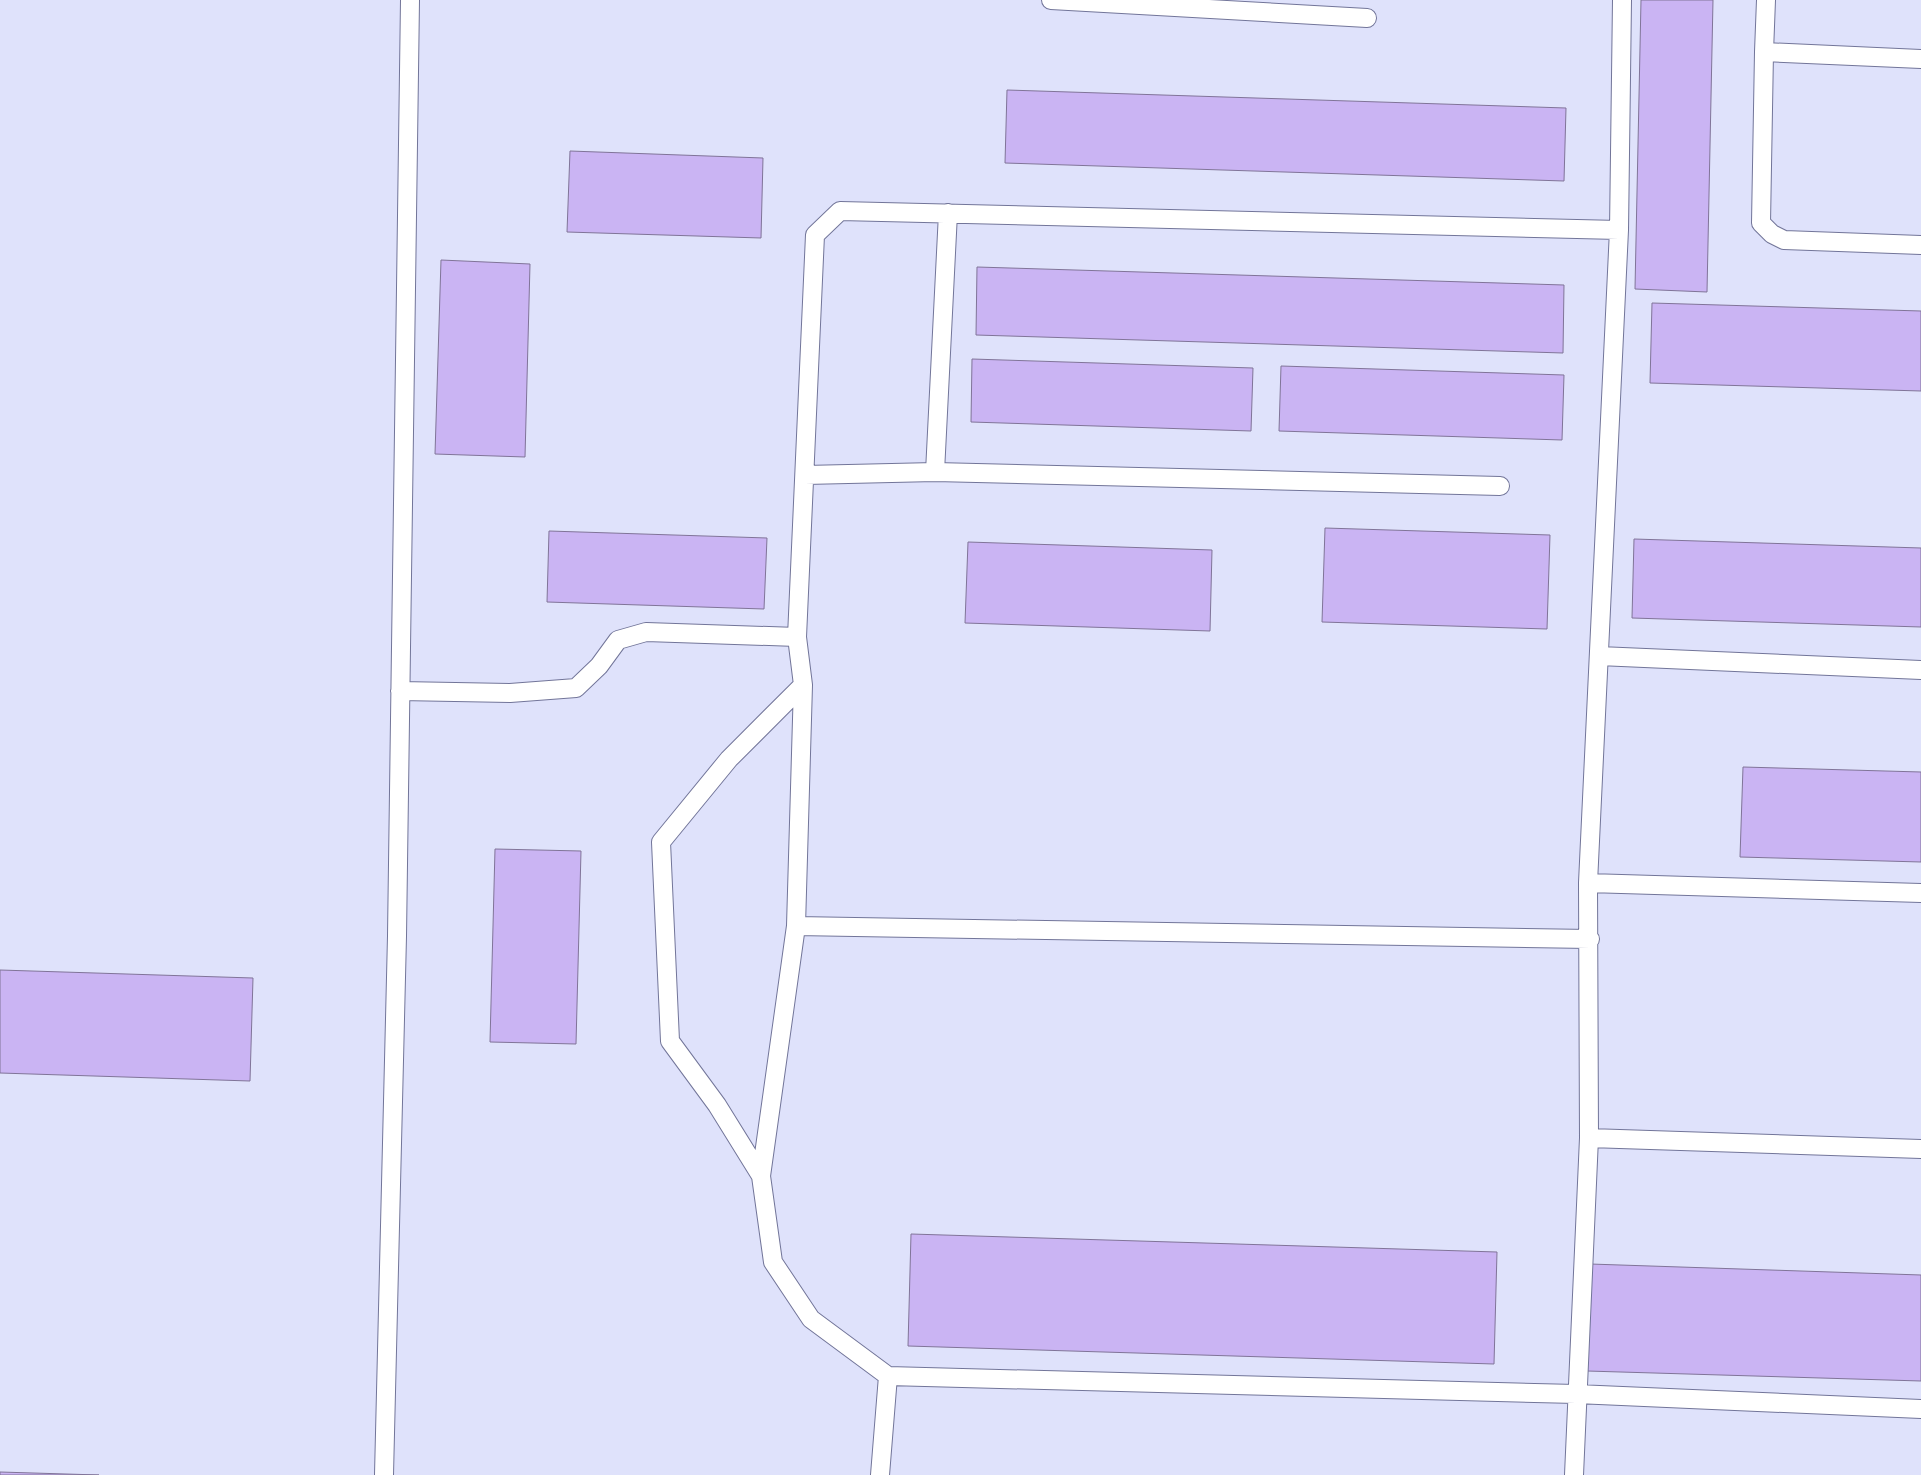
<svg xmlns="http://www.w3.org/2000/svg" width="1921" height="1475" viewBox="0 0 1921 1475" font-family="'Work Sans',sans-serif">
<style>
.building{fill:#cab4f3;stroke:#807498}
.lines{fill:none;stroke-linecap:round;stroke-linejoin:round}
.lane-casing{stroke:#727599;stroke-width:20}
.lane{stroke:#fff;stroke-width:18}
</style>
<rect width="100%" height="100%" fill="#dfe2fb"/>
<!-- building -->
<path class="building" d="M1641 0H1713L1707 292 1635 289Z
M1007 90 1566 108 1564 181 1005 163Z
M570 151 763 158 761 238 567 232Z
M441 260 530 264 525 457 435 454Z
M977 267 1564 285 1563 353 976 335Z
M1652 303 1921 311V391L1650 383Z
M972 359 1253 368 1251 431 971 422Z
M1281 366 1564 375 1562 440 1279 431Z
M1325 528 1550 535 1547 629 1322 622Z
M549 531 767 538 764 609 547 602Z
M1634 539 1921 548V627L1632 618Z
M968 542 1212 550 1210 631 965 623Z
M1743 767 1921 772V862L1740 857Z
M495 849 581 851 576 1044 490 1042Z
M0 970 253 978 250 1081 0 1073Z
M911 1234 1497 1252 1494 1364 908 1346Z
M1590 1264 1921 1275V1381L1587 1371Z
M0 1472 99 1475H0Z"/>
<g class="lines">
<!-- lane casing -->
<g class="lane-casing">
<path id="lane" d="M1051 0 1367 18
M1764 52 1766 0
M1921 59 1764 52 1761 223 1772 234 1784 240 1921 245
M935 472 1500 486
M805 475 935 472 948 213
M1599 656 1921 670
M400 691 510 693 576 688 599 666 618 640 646 632 797 637
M1588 883 1921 893
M796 926 1590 939
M1589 1138 1921 1149
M761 1176 717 1105 670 1041 661 842 729 759 803 685
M888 1376 1576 1394 1921 1409
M384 1475 397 936 410 0
M880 1475 888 1376 811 1319 773 1262 761 1176 796 926 803 685 797 637 815 235 840 211 1619 230
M1574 1475 1589 1138 1588 883 1619 230 1622 0"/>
</g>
<!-- lane -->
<use href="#lane" class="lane"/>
</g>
</svg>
